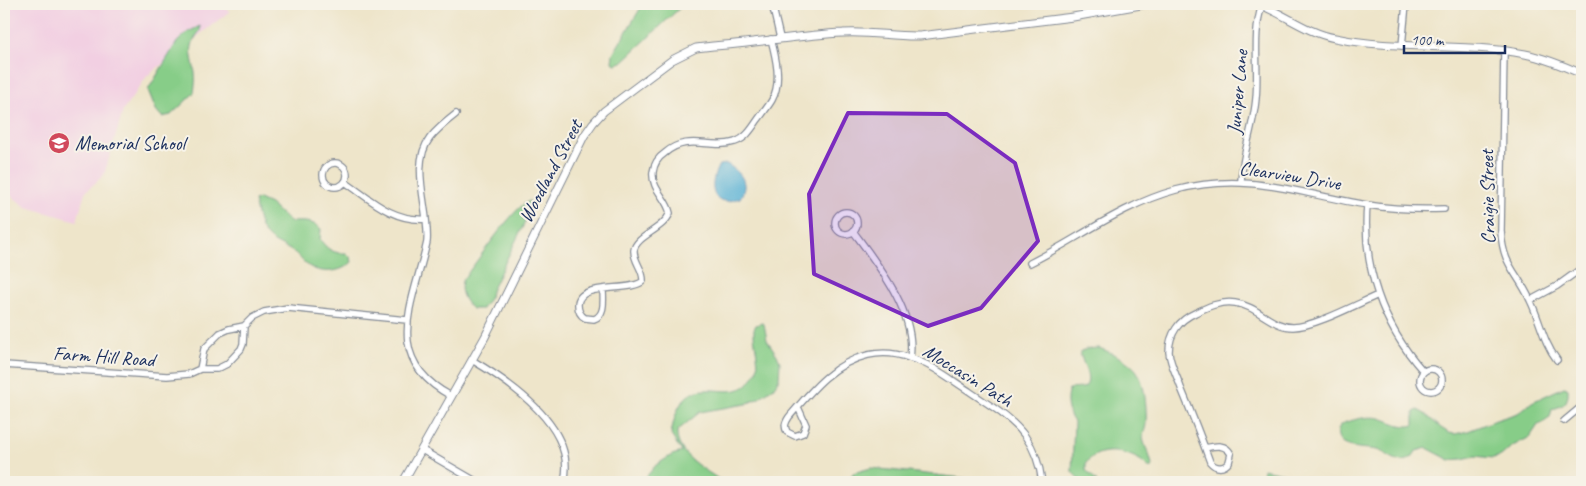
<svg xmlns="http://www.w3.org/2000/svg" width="1586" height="486" viewBox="0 0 1586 486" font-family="Caveat,sans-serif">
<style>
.built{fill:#f2cfe2}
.green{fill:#87cd88;stroke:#517e73}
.water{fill:#56b0d4;stroke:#387099}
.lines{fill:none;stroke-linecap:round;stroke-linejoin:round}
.minor-casing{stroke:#848a94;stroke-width:8}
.tertiary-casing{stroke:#848a94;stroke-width:9}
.minor{stroke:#fff;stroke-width:5.5}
.tertiary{stroke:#fff;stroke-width:7}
.marked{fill:#7b2cbf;fill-opacity:0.2;stroke:#7b2cbf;stroke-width:4;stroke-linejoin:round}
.labels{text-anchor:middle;stroke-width:4;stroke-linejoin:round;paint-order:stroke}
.street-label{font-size:20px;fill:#1b2f5e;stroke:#f7f3e8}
.poi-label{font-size:20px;fill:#1b2f5e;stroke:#f7f3e8;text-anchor:start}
</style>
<rect width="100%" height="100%" fill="#f7f3e8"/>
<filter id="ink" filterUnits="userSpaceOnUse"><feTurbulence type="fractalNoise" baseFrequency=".02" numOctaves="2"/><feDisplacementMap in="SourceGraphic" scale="10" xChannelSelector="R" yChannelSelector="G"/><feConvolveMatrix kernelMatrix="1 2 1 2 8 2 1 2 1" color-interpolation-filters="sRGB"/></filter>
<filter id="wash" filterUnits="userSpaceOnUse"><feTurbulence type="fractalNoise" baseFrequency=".0096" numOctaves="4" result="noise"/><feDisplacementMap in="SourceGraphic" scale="20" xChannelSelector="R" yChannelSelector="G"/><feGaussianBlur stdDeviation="1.12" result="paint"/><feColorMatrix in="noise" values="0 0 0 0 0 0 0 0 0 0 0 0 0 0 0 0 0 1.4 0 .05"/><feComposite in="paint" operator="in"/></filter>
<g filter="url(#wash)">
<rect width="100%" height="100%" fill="#eee5ca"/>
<!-- built -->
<path class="built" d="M4 4H216L230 11 147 76 123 111 104 175 85 192 77 221 26 207 4 190Z"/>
<!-- green -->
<path class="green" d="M643 4H684L622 62 616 64 612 62 613 54Z
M200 26V31C187 47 192 54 195 73 196 79 195 86 194 93L171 115 162 117 156 110 148 90 177 42 188 32Z
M259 199 270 204 290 222C302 222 312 220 321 229L320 239C326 249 334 254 346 253L351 258 352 262C341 273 319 275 306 264 302 261 299 256 295 253 285 246 273 244 265 234 258 225 257 212 254 201Z
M530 201 529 214 491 291 490 297 482 309H472C464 301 458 290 463 279 476 264 515 204 530 201Z
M762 323 764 324 767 340 777 355 780 362 779 379 773 388 759 398 746 404 700 412 677 431C675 455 706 470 723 482H642L656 465 672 455 682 452 671 435C683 357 730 411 751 380 752 378 756 374 757 371 760 359 753 341 754 329L756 325Z
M1099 348C1110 352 1128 360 1136 370 1145 381 1147 409 1146 423 1146 428 1143 433 1143 438 1145 449 1152 457 1152 468 1146 467 1145 463 1140 460 1123 450 1098 447 1086 463V470L1097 482H1078V478L1072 472 1074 422C1067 413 1065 400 1069 389 1073 388 1082 389 1085 387 1093 379 1081 361 1080 352L1086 349Z
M1564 387 1568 388C1569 402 1565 406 1552 409L1550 417 1538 425 1530 437 1511 447 1501 456 1493 458 1475 456 1462 459 1450 460 1427 448 1416 451C1413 457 1409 461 1402 461 1394 461 1385 452 1377 450 1367 448 1352 449 1343 444 1338 441 1337 434 1338 430 1340 424 1345 422 1350 421 1360 418 1370 416 1380 418 1391 421 1403 429 1414 425V412L1418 410 1425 414 1441 428 1449 433 1455 434 1468 431 1496 420 1518 413 1532 402Z
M871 468 999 482H881L854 481 850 478 853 473Z
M1263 469 1302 477 1305 479 1300 482H1266Z"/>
<!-- water -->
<path class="water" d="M727 164C740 172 750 182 740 198 735 199 729 202 724 201 707 198 713 175 719 165Z"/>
</g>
<g filter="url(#ink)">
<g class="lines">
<!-- minor casing -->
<g class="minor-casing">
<path id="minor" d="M772 4 780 38
M1402 46 1406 4
M1504 51 1501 231C1503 267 1517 271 1530 300 1540 320 1543 342 1557 360
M323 175a12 12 0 1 1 24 0a12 12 0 1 1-24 0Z
M345 182C370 199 393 222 426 219
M1241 182C1242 154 1254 126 1256 98 1259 68 1252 34 1262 5
M1367 205C1362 266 1382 325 1423 371
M835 223a11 11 0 1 1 22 0a11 11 0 1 1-22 0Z
M853 231C878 265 917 313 910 358
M1030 263C1078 239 1123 204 1176 190 1249 171 1298 194 1368 205 1393 209 1418 210 1444 209
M603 289C603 299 606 315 594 319L585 318C580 315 578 311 578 305 577 281 631 293 643 281 644 270 633 261 634 250 636 236 664 229 670 213 667 198 651 189 653 172 654 164 659 157 665 153 688 133 711 150 735 142 745 139 751 130 757 121 762 114 768 107 772 100 782 82 776 58 771 39
M1531 300 1557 286 1582 268
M472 360C511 383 578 429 564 482
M4 365 167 376 189 374 200 369H217L227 364 241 349 243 344 244 326
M1420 380a11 11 0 1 1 22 0a11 11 0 1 1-22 0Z
M200 369 204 349 220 333 229 329 244 326 252 318 264 312 288 308 407 320
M451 396C380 358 414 302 427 242 430 210 409 165 430 138 437 129 447 121 456 114
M798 407 806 425 803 433 795 436 787 432C784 426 785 423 789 417 811 391 833 363 868 355 882 352 896 353 909 358 932 364 950 379 969 391 989 405 1011 417 1025 436 1035 450 1040 466 1042 482
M1564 421 1582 406
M1205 448C1215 446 1225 443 1231 454L1229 462C1224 469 1216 469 1210 462 1201 437 1191 412 1181 388 1177 376 1170 364 1169 352 1169 334 1179 320 1195 313 1207 307 1220 301 1235 303 1258 306 1271 327 1293 327 1314 327 1357 304 1378 295
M422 450 477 482"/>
</g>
<!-- tertiary casing -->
<g class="tertiary-casing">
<path id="tertiary" d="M1258 4C1285 14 1307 33 1335 38 1397 51 1463 42 1525 54 1545 58 1564 66 1582 74
M403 482 485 337 584 136 593 123 604 111 672 60 696 48 713 46C757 43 800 35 843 33 869 31 894 37 920 36L1073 17 1146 4"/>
</g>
<!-- minor -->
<use href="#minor" class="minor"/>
<!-- tertiary -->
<use href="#tertiary" class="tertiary"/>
</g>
</g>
<!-- marked area -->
<path class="marked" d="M848 113 947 114 1015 163 1038 241 981 308 928 326 814 274 809 194Z"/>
<!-- icons -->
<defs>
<g id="school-disc" transform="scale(1.125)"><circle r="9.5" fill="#d1495b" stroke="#f7f3e8"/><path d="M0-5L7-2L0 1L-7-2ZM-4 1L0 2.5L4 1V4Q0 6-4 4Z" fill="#fff"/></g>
</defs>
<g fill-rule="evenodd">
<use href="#school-disc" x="59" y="143"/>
</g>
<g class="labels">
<!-- street labels -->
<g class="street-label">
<text transform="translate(1237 92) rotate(-85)" y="7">Juniper Lane</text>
<text transform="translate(550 171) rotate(-62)" y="7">Woodland Street</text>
<text transform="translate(1290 175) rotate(9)" y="7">Clearview Drive</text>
<text transform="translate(1487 197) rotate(-91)" y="7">Craigie Street</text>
<text transform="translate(104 356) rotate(4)" y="7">Farm Hill Road</text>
<text transform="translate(968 375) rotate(32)" y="7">Moccasin Path</text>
</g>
<!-- poi labels -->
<g class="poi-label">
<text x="75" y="150">Memorial School</text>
</g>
</g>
<!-- margin -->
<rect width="1586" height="486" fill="none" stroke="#f7f3e8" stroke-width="20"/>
<!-- scale -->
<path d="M1404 45v8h101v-8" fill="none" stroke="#1b2f5e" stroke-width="2.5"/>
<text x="1411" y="45" font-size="15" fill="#1b2f5e" stroke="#f7f3e8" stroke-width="4" paint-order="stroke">100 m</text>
</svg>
